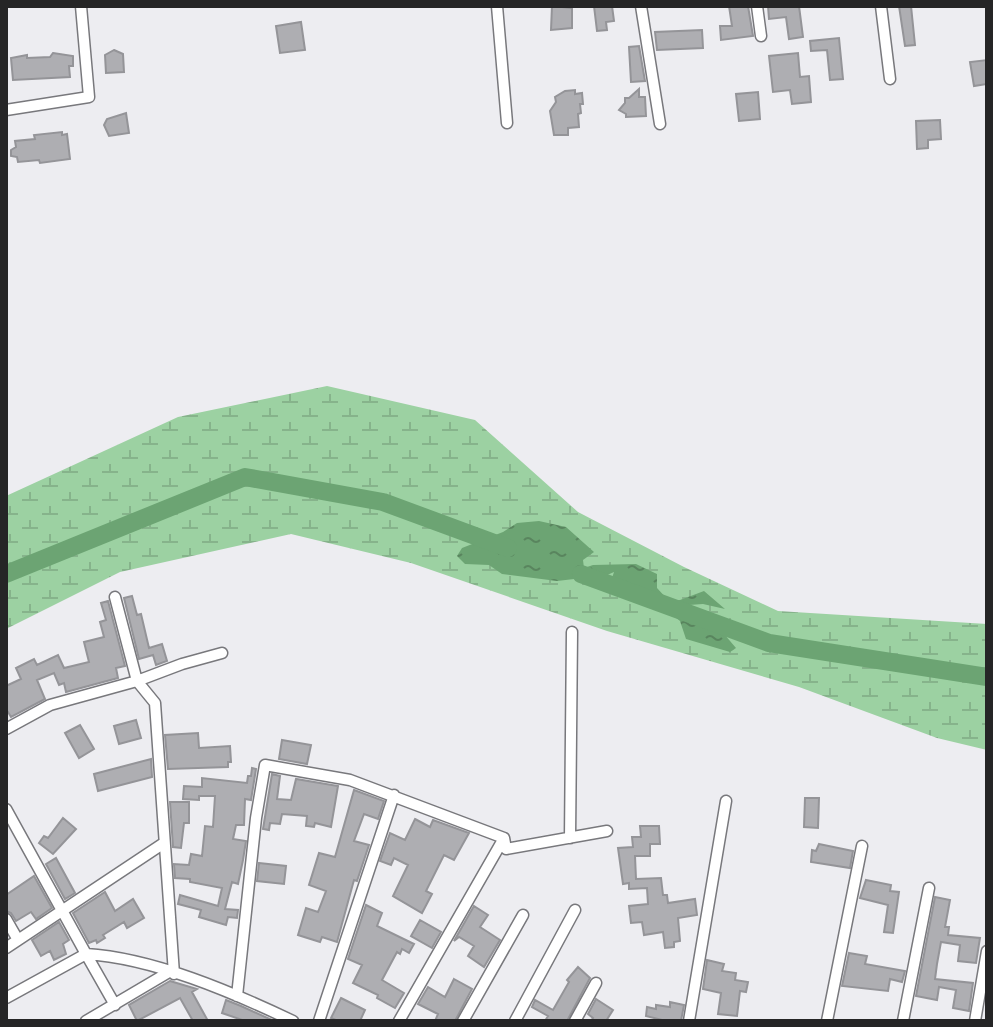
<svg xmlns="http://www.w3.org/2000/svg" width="993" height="1027" viewBox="0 0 993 1027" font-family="'DejaVu Sans',sans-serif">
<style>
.wetland{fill:url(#wetland-marsh)}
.water{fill:url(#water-ripples)}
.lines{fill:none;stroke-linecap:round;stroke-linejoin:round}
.river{stroke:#6ca473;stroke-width:18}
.building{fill:#aeaeb2;stroke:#949498;stroke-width:2}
.street-casing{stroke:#78787c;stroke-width:13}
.street{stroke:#fff;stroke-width:10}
</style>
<defs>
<pattern id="wetland-marsh" width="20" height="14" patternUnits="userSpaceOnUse" patternTransform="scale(2)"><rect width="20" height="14" fill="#9cd1a2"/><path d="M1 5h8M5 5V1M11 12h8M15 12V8" fill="none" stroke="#86b38b"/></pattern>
<pattern id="water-ripples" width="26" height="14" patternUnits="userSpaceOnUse" patternTransform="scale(2)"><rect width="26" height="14" fill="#6ca473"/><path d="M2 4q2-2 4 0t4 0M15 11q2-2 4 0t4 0" fill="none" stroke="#59855e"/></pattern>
</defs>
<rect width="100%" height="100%" fill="#ededf1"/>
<!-- wetland -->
<path class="wetland" d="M327 386 475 420 578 512 684 567 778 611 987 624V750L937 738 799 687 607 631 411 563 291 534 120 572 6 629V496L178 417Z"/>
<!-- water -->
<path class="water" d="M539 521 566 527 594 552 583 560 584 568 593 565 636 564 657 574V588L669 601 680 600 704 591 725 609 703 604 689 605 690 612 701 620 709 618 713 621 736 648 730 652 686 639 680 621 647 594 634 591 620 593 609 587 614 572 605 576 604 584 583 578 557 581 502 574 489 565 465 564 457 556 462 548 503 532 517 523Z"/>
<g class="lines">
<!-- river -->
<path class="river" d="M6 574 245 477 383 502 508 548
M581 574 769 643 987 677"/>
</g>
<!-- building -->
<path class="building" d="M552 6 572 8V28L551 30Z
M594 6H612L614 21 606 22 607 30 597 31Z
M729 6H748L753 36 721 40 720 26H732Z
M768 6H799L803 37 789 39 786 17 769 19Z
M899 6H911L915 45 905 46Z
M301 22 305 50 280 53 276 26Z
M702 30 703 48 657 50 655 32Z
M839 38 843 79 830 80 827 50 811 51 810 41Z
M639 46 645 81 631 82 629 47Z
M114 50 123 54 124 72 106 73 105 55Z
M53 53 73 56V66H69L70 77 13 80 11 58 27 55V58L50 57Z
M798 53 800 77 809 76 811 102 792 104 790 90 773 92 769 56Z
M987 60V84L974 86 970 62Z
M639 89V97H645L646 116 626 117V114L619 110 625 103V98H629Z
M575 90V94L582 93 583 104H580L581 113 578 114 579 127 568 128V135H554L550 111 556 102 555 97 565 91Z
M758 92 760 119 739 121 736 94Z
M126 113 129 133 109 136 104 125 107 119Z
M940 120 941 139 928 140V148L917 149 916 121Z
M62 132V135L67 134 70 159 40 163 39 160 18 162 17 157 11 156V150L16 147 15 141 35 139 34 135Z
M132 596 137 615 141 614 149 648 162 644 167 661 156 665 153 655 139 659 124 598Z
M108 601 125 666 116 668 118 678 66 692 64 683 59 685 54 673 37 680 45 699 11 717 8 712 6 713V686L21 679 16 668 34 659 37 665 58 655 64 668 89 662 84 642 104 637 100 622 106 620 101 603Z
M136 720 141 738 119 744 114 726Z
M80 725 94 749 79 758 65 733Z
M198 733 199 748 230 746 231 762H228V767L168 769 165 735Z
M282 740 311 745 307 764 279 759Z
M151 759 152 777 98 791 94 774Z
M252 768 256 769 251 800 245 799 244 825H236L233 839 246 841 243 860 238 884 232 882 225 909 238 910 237 918 228 917 226 925 199 917 201 910 178 904 180 895 218 906 222 888 190 882V879L175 878 174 864 189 865 191 854 202 856 205 826 213 827 215 796H199V800L183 799 184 786 202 787V778L247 783 248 776H251Z
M272 774 280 776 277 799 291 800 296 779 338 786 331 827 315 823 314 827 306 826 307 816 282 814 280 824 270 823 269 830 263 829Z
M354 790 384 801 378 819 364 814 354 841 369 845 357 881 354 880 337 942 322 937 320 942 298 935 306 908 318 912 326 891 309 885 319 853 335 857Z
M805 798H819L818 828 804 827Z
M170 802H189V823H184L181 848 173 847Z
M63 818 76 829 53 854 39 843 44 836 48 838Z
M415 819 430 827 433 820 469 833 454 860 444 855 426 891 432 894 422 913 393 896 408 865 394 858 391 865 380 861 390 833 405 840Z
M640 826H659L660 844H650V856H635L636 879 661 878 663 895H667L668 903 695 899 697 915 678 918 680 941 674 942V947L665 948 663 932 644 935 642 922 631 923 629 906 648 904 647 888 629 889V883L623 884 618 848 633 847 632 837H641Z
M819 844 853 851 850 868 811 862 812 850 816 851Z
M56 858 75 893 65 899 46 864Z
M259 863 286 866 284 884 257 881Z
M34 876 52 908 36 919 31 912 16 921 11 913 6 911V895Z
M866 880 891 885 890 891 899 892 893 933 884 932 888 905 860 898Z
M105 892 115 911 133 899 144 918 127 928 124 922 103 935 105 938 97 943 96 940 89 943 73 913Z
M935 897 950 900 945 927H949L948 935 980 938 976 963 958 961 960 945 941 942 937 964 935 979 973 983 969 1011 953 1008 956 990 939 987 937 1000 916 996Z
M366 905 382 913 377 926 414 944 409 953 402 949 400 954 397 952 382 980 404 993 395 1008 377 998 378 995 353 983 362 965 348 959Z
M474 906 488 915 480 927 500 940 484 967 468 956 474 946 459 937 454 941Z
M420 920 441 932 432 948 411 936Z
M59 922 69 940 63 944 66 954 54 960 50 951 41 956 32 940Z
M849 953 867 956 865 964 905 971 902 982 890 979 888 991 842 986Z
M707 960 724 964 722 971 736 973 735 980 748 982 746 992 740 991 737 1016 718 1014 721 993 703 989Z
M578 967 590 978 567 1021H545L548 1016 532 1007 535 1000 553 1010 569 982 567 980Z
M454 979 472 989 455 1021H435L438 1014 418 1004 428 987 445 997Z
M170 981 197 989 192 992 208 1021H193L180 998 137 1021 129 1005Z
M341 998 365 1010 360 1021H338L331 1018Z
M596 999 613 1010 606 1021H591L593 1018 588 1014Z
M226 1000 241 1006 274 1021H245L222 1013Z
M670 1002 684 1005 681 1021H666L646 1016 647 1007 656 1009V1005L670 1007Z"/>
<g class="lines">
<!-- street casing -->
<g class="street-casing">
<path id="street" d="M497 6 507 123
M641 6 660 124
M757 6 761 36
M881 6 890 79
M6 110 89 97 81 6
M115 597 137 681 155 703 174 974
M6 729 50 705 137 681 182 664 222 653
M6 809 86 954C153 958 232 992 293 1021
M570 838 572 632
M6 919 18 940
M6 948 164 843
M237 996 256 818 265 765 350 780 504 838 506 849 607 831
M6 998 86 954 115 1005
M86 1021 169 972
M319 1021 394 795
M399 1021 504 838
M463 1021 523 915
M515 1021 575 910
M575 1021 596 983
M689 1021 726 801
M827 1021 862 846
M903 1021 929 888
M975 1021 987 951"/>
</g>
<!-- street -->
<use href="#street" class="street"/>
</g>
<!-- border -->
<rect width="993" height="1027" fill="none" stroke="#252526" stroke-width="16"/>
</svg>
